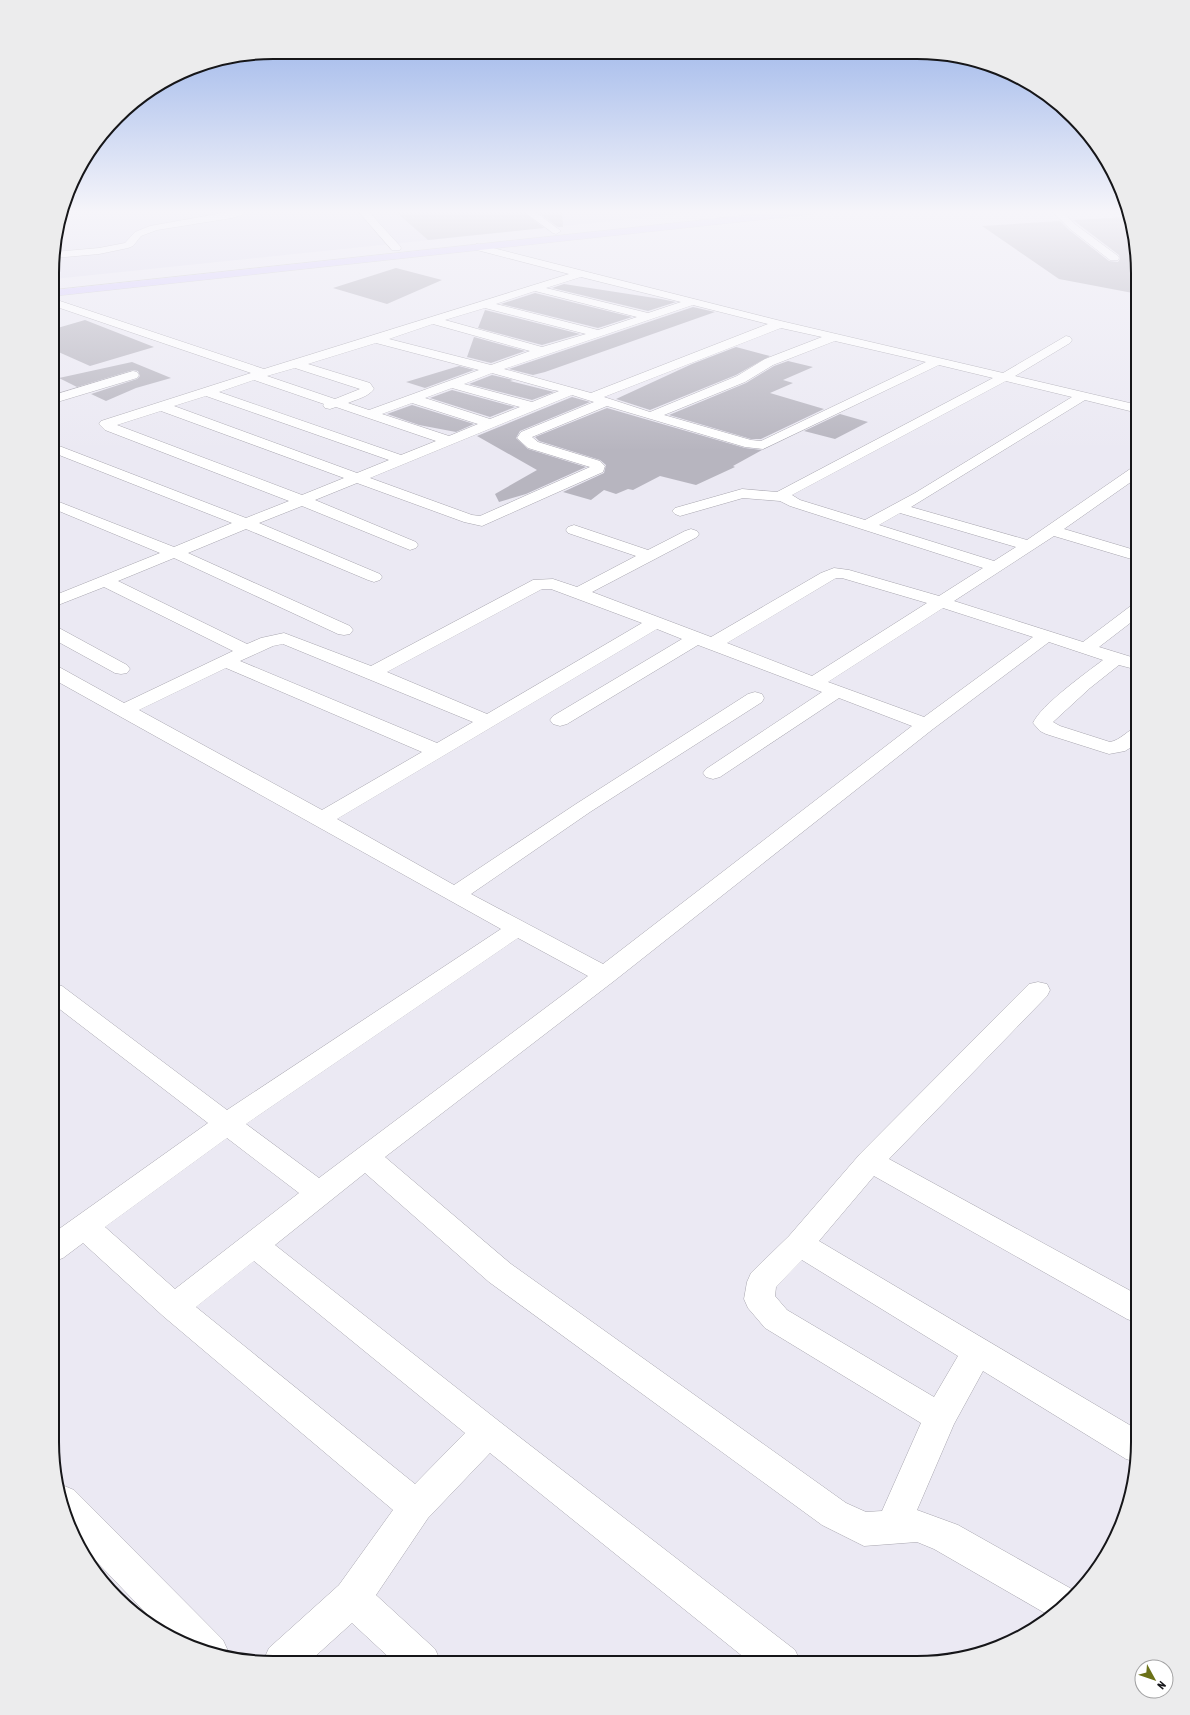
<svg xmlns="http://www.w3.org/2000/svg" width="1190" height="1715" viewBox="0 0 1190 1715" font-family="'Asap Condensed',sans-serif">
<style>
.built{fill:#dfddee}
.building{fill:#b7b5bf}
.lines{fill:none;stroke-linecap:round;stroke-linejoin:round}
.minor-casing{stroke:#a8a6af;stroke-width:1}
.major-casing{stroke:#c7c7c8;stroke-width:1}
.minor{fill:#fff;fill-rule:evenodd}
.major{fill:#d6cbfe;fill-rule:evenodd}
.rim{fill:none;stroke:#161619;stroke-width:2}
</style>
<rect width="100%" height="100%" fill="#ebe9f3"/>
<!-- built -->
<path class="built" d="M65 211H693L699 212 54 279V244Z"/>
<!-- building -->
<path class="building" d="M395 211H522L544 228 428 240Z
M536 211H562L563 227H558Z
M1129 217 1134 230 1138 273V294L1059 279 982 226 1060 221 1069 230 1109 261 1118 262 1120 259 1119 255 1073 220Z
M396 268 442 280 387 304 333 288Z
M564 284 661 299 676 302 648 311 552 288Z
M535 293 632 317 598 328 501 304Z
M693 307 715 312 545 372 533 375 509 369Z
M485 310 580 334 542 345 478 328Z
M85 320 154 347 90 366 54 350V329Z
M474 337 525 351 491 363 467 357Z
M736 347 770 356 736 375 650 410 616 399 692 364Z
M788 361 813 367 783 380 793 383 770 393 824 409 761 439H751L669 415 746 383 774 366Z
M132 362 171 378 136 388 106 401 91 394 137 379 140 376 138 371 133 370 77 387 59 378Z
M459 366 474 370 425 388 406 382Z
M492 375 513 380 510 381 554 392 532 400 469 384Z
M452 390 515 407 490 417 430 398Z
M572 397 590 402 520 431 516 438 528 449 586 467 526 494 499 502 495 494 537 470 477 436Z
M412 405 474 424 456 432 419 425 387 414Z
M607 408 745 448 762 450 733 466 735 467 696 485 660 476 633 490 628 489 616 494 604 490 591 500 563 492 604 473 606 465 600 460 539 441 535 437Z
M840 414 868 422 835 439 804 431Z"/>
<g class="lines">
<!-- minor casing -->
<g class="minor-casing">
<path id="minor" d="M234 211H246L242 215 232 218 157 230 141 236 133 246 128 248 99 254 54 258V252L99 248 125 243 135 232 150 226Z
M358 211H368L400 246 401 248 400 250H392Z
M523 211H534L561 231 556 234 553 233Z
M1052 211H1062L1076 225 1118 256 1119 258 1118 260H1110L1070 229Z
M477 244 781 321 1003 373 1066 336 1070 337 1072 340 1070 343 1015 376 1138 405V413L1085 400 911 507 1027 540 1133 467 1138 466V477L1064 529 1138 551V561L1054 536 954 601 1083 642 1132 605 1138 604V617L1099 647 1138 659V670L1119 665 1090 688 1053 722 1060 726 1110 742C1121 740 1127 730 1138 727V743L1125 751 1109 754 1046 734 1040 731 1033 723C1041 705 1086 673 1103 660L1049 642 933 729 614 981 385 1157 511 1264 846 1503 866 1512 882 1511 921 1423 765 1328 748 1308 744 1299 747 1282 751 1273 789 1236 860 1154 1029 984 1038 982 1047 984 1050 990 1047 996 889 1159 1138 1295V1323L1127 1319 874 1176 819 1241 1138 1430 1136 1462 1126 1459 983 1371 954 1424 917 1510 958 1525 1077 1592 1062 1608 1050 1616 934 1549 917 1542 864 1546 822 1525 489 1282 365 1173 275 1245 500 1422 795 1650 801 1663H751L490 1453 428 1518 376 1595 435 1649 441 1662H394L352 1623 310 1661H263L269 1648 339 1585 393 1510 163 1316 83 1243 63 1258 52 1262V1234L208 1123 53 1004V984L62 986 227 1110 501 929 53 679V666L59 667 124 703 233 651 104 587 53 607V596L160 553 54 509V500L174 547 232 523 54 453V444L246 518 289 501 105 430 99 424 101 421 251 373 54 306V299L264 369 569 274 473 249 472 247ZM581 277 681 302 648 313 546 288ZM535 291 637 317 598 330 496 304ZM693 305 768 324 591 393 504 369ZM485 308 586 334 542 347 445 320ZM433 324 530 351 491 365 389 339ZM781 328 822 337 765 359 737 376 650 412 604 397ZM835 341 926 362 761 441 751 440 664 415 745 382 773 365ZM376 343 479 370 369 410 348 403C357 399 368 397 374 389L370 383 308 364ZM939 365 993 378 777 492 742 489 675 508 672 511 675 514 680 516 743 498 780 501 790 506 983 568 939 596 849 570 834 568 821 573 711 637 592 592 697 537 699 534 697 531 691 529 685 531 648 550 574 525 568 527 566 530 568 533 636 556 577 587 553 579 533 580 371 666 284 633 261 638 247 644 118 581 174 558 338 634 344 635 350 634 353 630 350 626 188 553 246 529 368 580 374 582 380 580 382 577 380 574 259 523 302 506 410 550 416 548 418 545 416 542 315 500 357 483 464 522 482 526 603 472 605 466 600 461 538 442 532 437 607 406 745 447 763 449ZM295 368 360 389 335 399 267 376ZM492 373 553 390 559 391 532 402 464 384ZM254 380 324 404 323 405 325 408 330 409 336 407 436 441 401 455 219 392ZM1006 381 1072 397 915 493 865 520 800 500 792 495ZM452 388 520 407 490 419 425 398ZM572 395 594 402 521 432 517 438 528 448 590 467 480 516 472 515 370 478ZM206 396 389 460 357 473 174 406ZM412 403 478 424 449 436 382 414ZM161 411 344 478 302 495 117 425ZM900 513 1016 547 994 561 879 525ZM836 578H842L927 603 812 676 727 643ZM542 589H551L642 623 487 714 387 672ZM943 608 1033 637 924 717 828 682ZM657 629 682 639 553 716 550 720 553 724 560 726 567 724 698 645 822 692 706 769 703 773 706 777 713 779 720 777 839 698 912 726 603 964 471 894 590 812 762 702 764 698 762 694 755 692 748 694 576 804 454 885 337 819ZM283 644 473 722 437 743 240 661 273 646ZM226 668 422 752 322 810 139 710ZM518 938 588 976 319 1178 246 1124ZM227 1138 299 1193 175 1289 105 1227ZM802 1260 958 1356 934 1397 787 1310 775 1296 776 1287ZM254 1261 465 1433 415 1484 196 1307Z
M133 371 137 372 139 375 137 378 54 403V395Z
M53 627 59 628 127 665 130 669 127 673 121 674 115 673 53 639Z
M62 1485 74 1490 223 1640 229 1653 227 1657 202 1651 165 1633 74 1538 57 1487Z"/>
</g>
<!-- major casing -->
<g class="major-casing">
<path id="major" d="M787 211H817L812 214 54 296V290Z"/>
</g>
<!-- minor -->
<use href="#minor" class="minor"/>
<!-- major -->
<use href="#major" class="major"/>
</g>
<!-- sky -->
<linearGradient id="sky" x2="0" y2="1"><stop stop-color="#92aee8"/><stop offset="0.47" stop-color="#f6f5fa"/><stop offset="1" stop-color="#f6f5fa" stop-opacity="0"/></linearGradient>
<rect width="1190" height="451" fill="url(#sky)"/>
<!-- crop -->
<path d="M0 0H1190V1715H0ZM273 59H917A214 214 0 0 1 1131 273V1442A214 214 0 0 1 917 1656H273A214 214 0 0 1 59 1442V273A214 214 0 0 1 273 59Z" fill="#ececed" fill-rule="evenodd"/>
<path class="rim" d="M273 59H917A214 214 0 0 1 1131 273V1442A214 214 0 0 1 917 1656H273A214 214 0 0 1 59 1442V273A214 214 0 0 1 273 59Z"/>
<!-- north arrow -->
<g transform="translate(1154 1679) rotate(130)"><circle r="19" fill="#ffffff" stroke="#a2a2a3"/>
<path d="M0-3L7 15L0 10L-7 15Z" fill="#6b7118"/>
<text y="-6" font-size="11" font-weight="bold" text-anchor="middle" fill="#161619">N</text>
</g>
</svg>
